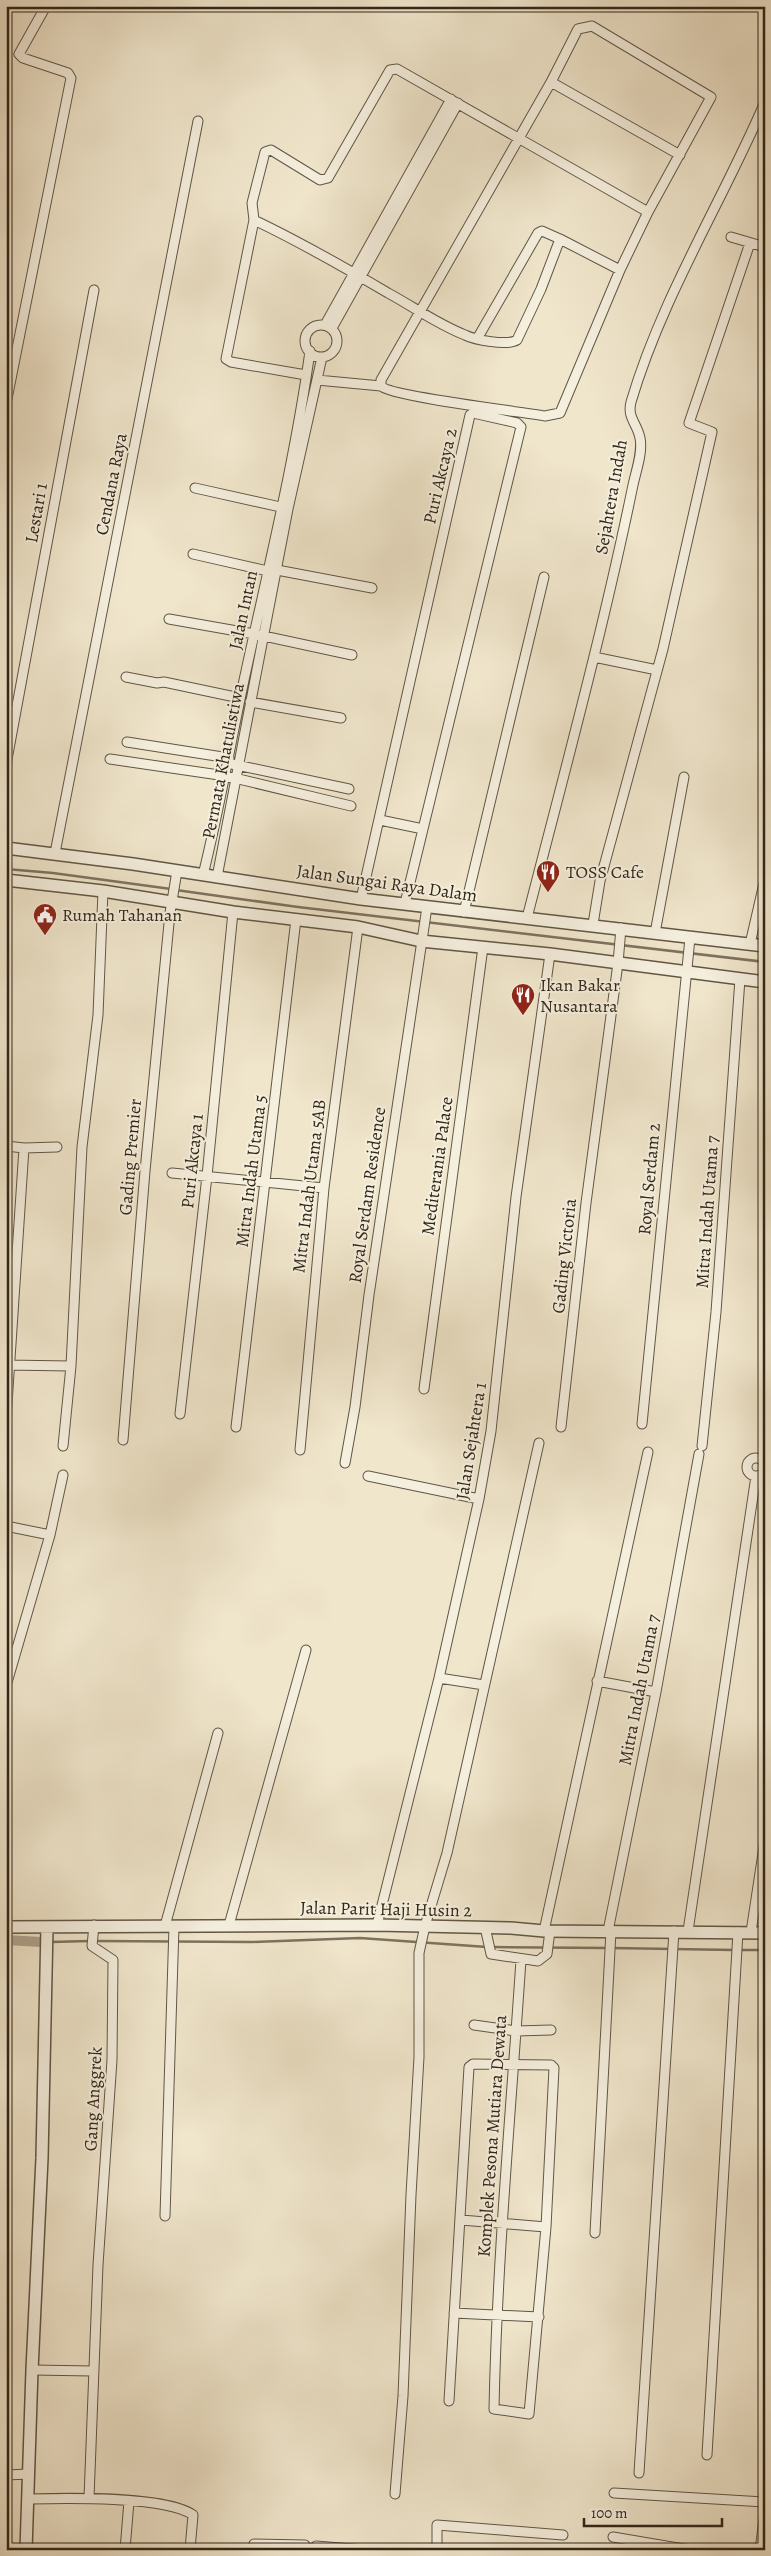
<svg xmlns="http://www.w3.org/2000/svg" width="771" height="2556" viewBox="0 0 771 2556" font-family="Alegreya,serif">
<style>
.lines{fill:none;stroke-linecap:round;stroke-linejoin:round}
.stream{stroke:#7d725f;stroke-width:2.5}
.canal{stroke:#afa58f;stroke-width:10}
.minor-casing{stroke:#615645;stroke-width:11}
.tertiary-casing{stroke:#615645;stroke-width:14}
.minor{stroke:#f5efde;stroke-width:9}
.tertiary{stroke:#f5efde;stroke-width:11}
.labels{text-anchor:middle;stroke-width:4;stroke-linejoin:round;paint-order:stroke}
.street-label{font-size:18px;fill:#312618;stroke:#f5efde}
.poi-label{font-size:18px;fill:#312618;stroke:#f5efde;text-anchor:start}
</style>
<rect width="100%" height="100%" fill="#f0e6cc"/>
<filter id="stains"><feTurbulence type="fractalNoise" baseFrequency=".004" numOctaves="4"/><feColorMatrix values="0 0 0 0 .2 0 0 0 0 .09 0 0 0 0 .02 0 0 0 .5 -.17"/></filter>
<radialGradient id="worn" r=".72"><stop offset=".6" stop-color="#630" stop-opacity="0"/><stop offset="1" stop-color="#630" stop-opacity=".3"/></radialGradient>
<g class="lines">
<!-- stream -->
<path class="stream" d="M6 869 53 873 171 889
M176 890 298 907 765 962
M95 1941 252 1942 360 1938 487 1947
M50 1942 90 1941
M492 1947 607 1948
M612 1948 734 1950
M740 1950H765"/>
<!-- canal -->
<path class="canal" d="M6 1940 41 1942"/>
<!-- minor casing -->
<g class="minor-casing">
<path id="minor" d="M551 82 680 155
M254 220 226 359 231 362 306 375
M731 237 765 247
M620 270 560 413 545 416C522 412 389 396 381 386V380L551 82 578 29 592 26 711 97 648 212
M305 341a16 16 0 1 1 32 0a16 16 0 1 1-32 0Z
M325 325 451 99
M332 328 458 103
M477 339 538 233 542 231 560 239 620 270 648 212 397 69 390 70 328 178 320 180 271 150 265 152 252 203 254 220C300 242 344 267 388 293 414 307 437 324 465 335 475 340 507 346 517 340L541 289 560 239
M317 380 381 386
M6 404 71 78 68 73 23 58 19 54 46 6
M195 488 285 508
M193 554 268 571
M277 570 372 588
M169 619 254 634 352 655
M594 657 657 670
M126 677 157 683 164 682 240 698
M250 702 341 718
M127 742 229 758
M110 759 226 776 351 806
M232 764 349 789
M6 765 94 290
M380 820 423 829
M55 853 198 121
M203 875C220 807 231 739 246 671 269 565 295 459 310 351
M217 877 288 509 322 357
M361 899 470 415 473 413 517 423 521 427 405 903
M464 912 544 577
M527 918C564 774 603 631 633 485 636 471 643 452 640 438 637 423 627 418 631 402 662 297 722 202 765 102
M593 924 600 881 663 649 712 432 689 423 750 243
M655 933 684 777
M750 944 765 879
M6 1146 24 1148 6 1419
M24 1148 57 1147
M172 1173 324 1188
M6 1365 71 1366
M424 1389 483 947
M180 1414 207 1176 233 912
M642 1424 690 938
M236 1427 296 919
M561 1427 586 1203 618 963 621 928
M123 1440 145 1171 170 913 177 871
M63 1446 71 1366 82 1147 98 1015 103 891
M702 1446 716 1312 740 979
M300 1450 324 1188 358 927
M747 1467a9 9 0 1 1 18 0a9 9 0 1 1-18 0Z
M345 1463 355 1407 369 1295 427 907
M368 1476 479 1499
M6 1526 50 1535
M439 1678 484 1685
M597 1681 656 1692
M6 1686 50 1535 63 1475
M229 1925 306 1650
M377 1925 439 1678 479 1499 491 1431 516 1197 550 954
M165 1926 218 1733
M485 1927 491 1954 538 1961 547 1954 550 1931
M544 1931 648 1452
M608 1931 656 1692 699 1454
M688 1931 756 1476
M751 1932 765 1840
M474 2025 516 2031 551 2030
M165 2216 174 1926
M461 2220 546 2227
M595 2233 611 1931
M454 2313 539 2317
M32 2370 93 2371
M449 2401 469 2067 473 2064 551 2065 554 2068 546 2227 529 2414 494 2409C497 2259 511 2110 521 1960
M707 2455 738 1932
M639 2473 674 1931
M6 2475 29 2474
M614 2493 765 2502
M395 2494 403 2396 411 2195 419 2057V1953L425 1926 447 1853 539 1443
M89 2498 98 2265 112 2060 113 1960 92 1946 94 1925
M29 2499C63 2498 167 2496 193 2515L190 2550
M613 2537 690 2550
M125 2550 129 2501
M254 2550V2544L305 2545
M316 2550V2546L365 2550
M437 2550V2525L563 2535
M760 2550 765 2512"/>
</g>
<!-- tertiary casing -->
<g class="tertiary-casing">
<path id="tertiary" d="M6 848 133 864 361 899 765 946
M6 880 103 891 233 912 358 927 421 941 550 954 765 982
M6 1927 377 1925 511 1928 544 1931 765 1933
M26 2550 32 2370 42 2158 47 1927"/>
</g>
<!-- minor -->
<use href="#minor" class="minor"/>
<!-- tertiary -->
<use href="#tertiary" class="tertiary"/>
</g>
<!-- icons -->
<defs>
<g id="restaurant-pin" transform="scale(1.25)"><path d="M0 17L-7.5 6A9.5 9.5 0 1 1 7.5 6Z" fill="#8f2418" stroke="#f5efde"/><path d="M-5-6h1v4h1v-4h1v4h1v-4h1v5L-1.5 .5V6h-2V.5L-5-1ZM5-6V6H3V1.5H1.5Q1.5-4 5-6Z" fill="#fff"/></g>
<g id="civic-pin" transform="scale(1.25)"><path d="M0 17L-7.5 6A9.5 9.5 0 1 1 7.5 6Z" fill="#8f2418" stroke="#f5efde"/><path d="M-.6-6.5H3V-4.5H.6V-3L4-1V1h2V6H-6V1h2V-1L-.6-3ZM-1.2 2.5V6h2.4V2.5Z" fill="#fff"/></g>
</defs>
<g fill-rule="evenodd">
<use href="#restaurant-pin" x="548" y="872"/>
<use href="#civic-pin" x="45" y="915"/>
<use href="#restaurant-pin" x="523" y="995"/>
</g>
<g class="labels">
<!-- street labels -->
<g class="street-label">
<text transform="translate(440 476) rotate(-77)" y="6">Puri Akcaya 2</text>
<text transform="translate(111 484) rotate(-79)" y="6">Cendana Raya</text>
<text transform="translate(611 497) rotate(-80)" y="6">Sejahtera Indah</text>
<text transform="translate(36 513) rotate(-80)" y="6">Lestari 1</text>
<text transform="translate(243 610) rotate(-78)" y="6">Jalan Intan</text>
<text transform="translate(223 761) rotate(-79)" y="6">Permata Khatulistiwa</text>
<text transform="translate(387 883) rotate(8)" y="6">Jalan Sungai Raya Dalam</text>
<text transform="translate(130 1157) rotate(-85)" y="6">Gading Premier</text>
<text transform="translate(192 1161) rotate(-84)" y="6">Puri Akcaya 1</text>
<text transform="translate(437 1166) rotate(-82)" y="6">Mediterania Palace</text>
<text transform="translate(251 1171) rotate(-83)" y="6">Mitra Indah Utama 5</text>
<text transform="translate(649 1179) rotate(-85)" y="6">Royal Serdam 2</text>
<text transform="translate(309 1186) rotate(-83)" y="6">Mitra Indah Utama 5AB</text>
<text transform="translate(367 1195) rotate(-82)" y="6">Royal Serdam Residence</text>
<text transform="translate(707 1212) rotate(-86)" y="6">Mitra Indah Utama 7</text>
<text transform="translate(564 1256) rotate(-84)" y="6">Gading Victoria</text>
<text transform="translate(471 1441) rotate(-81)" y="6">Jalan Sejahtera 1</text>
<text transform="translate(639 1690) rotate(-79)" y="6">Mitra Indah Utama 7</text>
<text transform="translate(386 1909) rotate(1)" y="6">Jalan Parit Haji Husin 2</text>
<text transform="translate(93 2099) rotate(-87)" y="6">Gang Anggrek</text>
<text transform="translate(492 2136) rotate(-86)" y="6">Komplek Pesona Mutiara Dewata</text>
</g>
<!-- poi labels -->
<g class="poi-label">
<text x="566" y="878">TOSS Cafe</text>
<text x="62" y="921">Rumah Tahanan</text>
<text x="540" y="991">Ikan Bakar<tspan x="540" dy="21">Nusantara</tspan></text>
</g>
</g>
<!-- margin -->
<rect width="771" height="2556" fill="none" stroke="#f0e6cc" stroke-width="25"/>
<rect x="8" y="8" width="756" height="2541" fill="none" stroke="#312618" stroke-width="2.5"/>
<rect x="12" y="12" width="746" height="2531" fill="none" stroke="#312618"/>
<!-- scale -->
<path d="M584 2518v8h138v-8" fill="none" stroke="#312618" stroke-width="2.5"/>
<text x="591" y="2518" font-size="15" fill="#312618" stroke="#f5efde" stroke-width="4" paint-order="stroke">100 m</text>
<rect width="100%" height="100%" filter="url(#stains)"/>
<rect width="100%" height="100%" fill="url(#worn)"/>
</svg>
